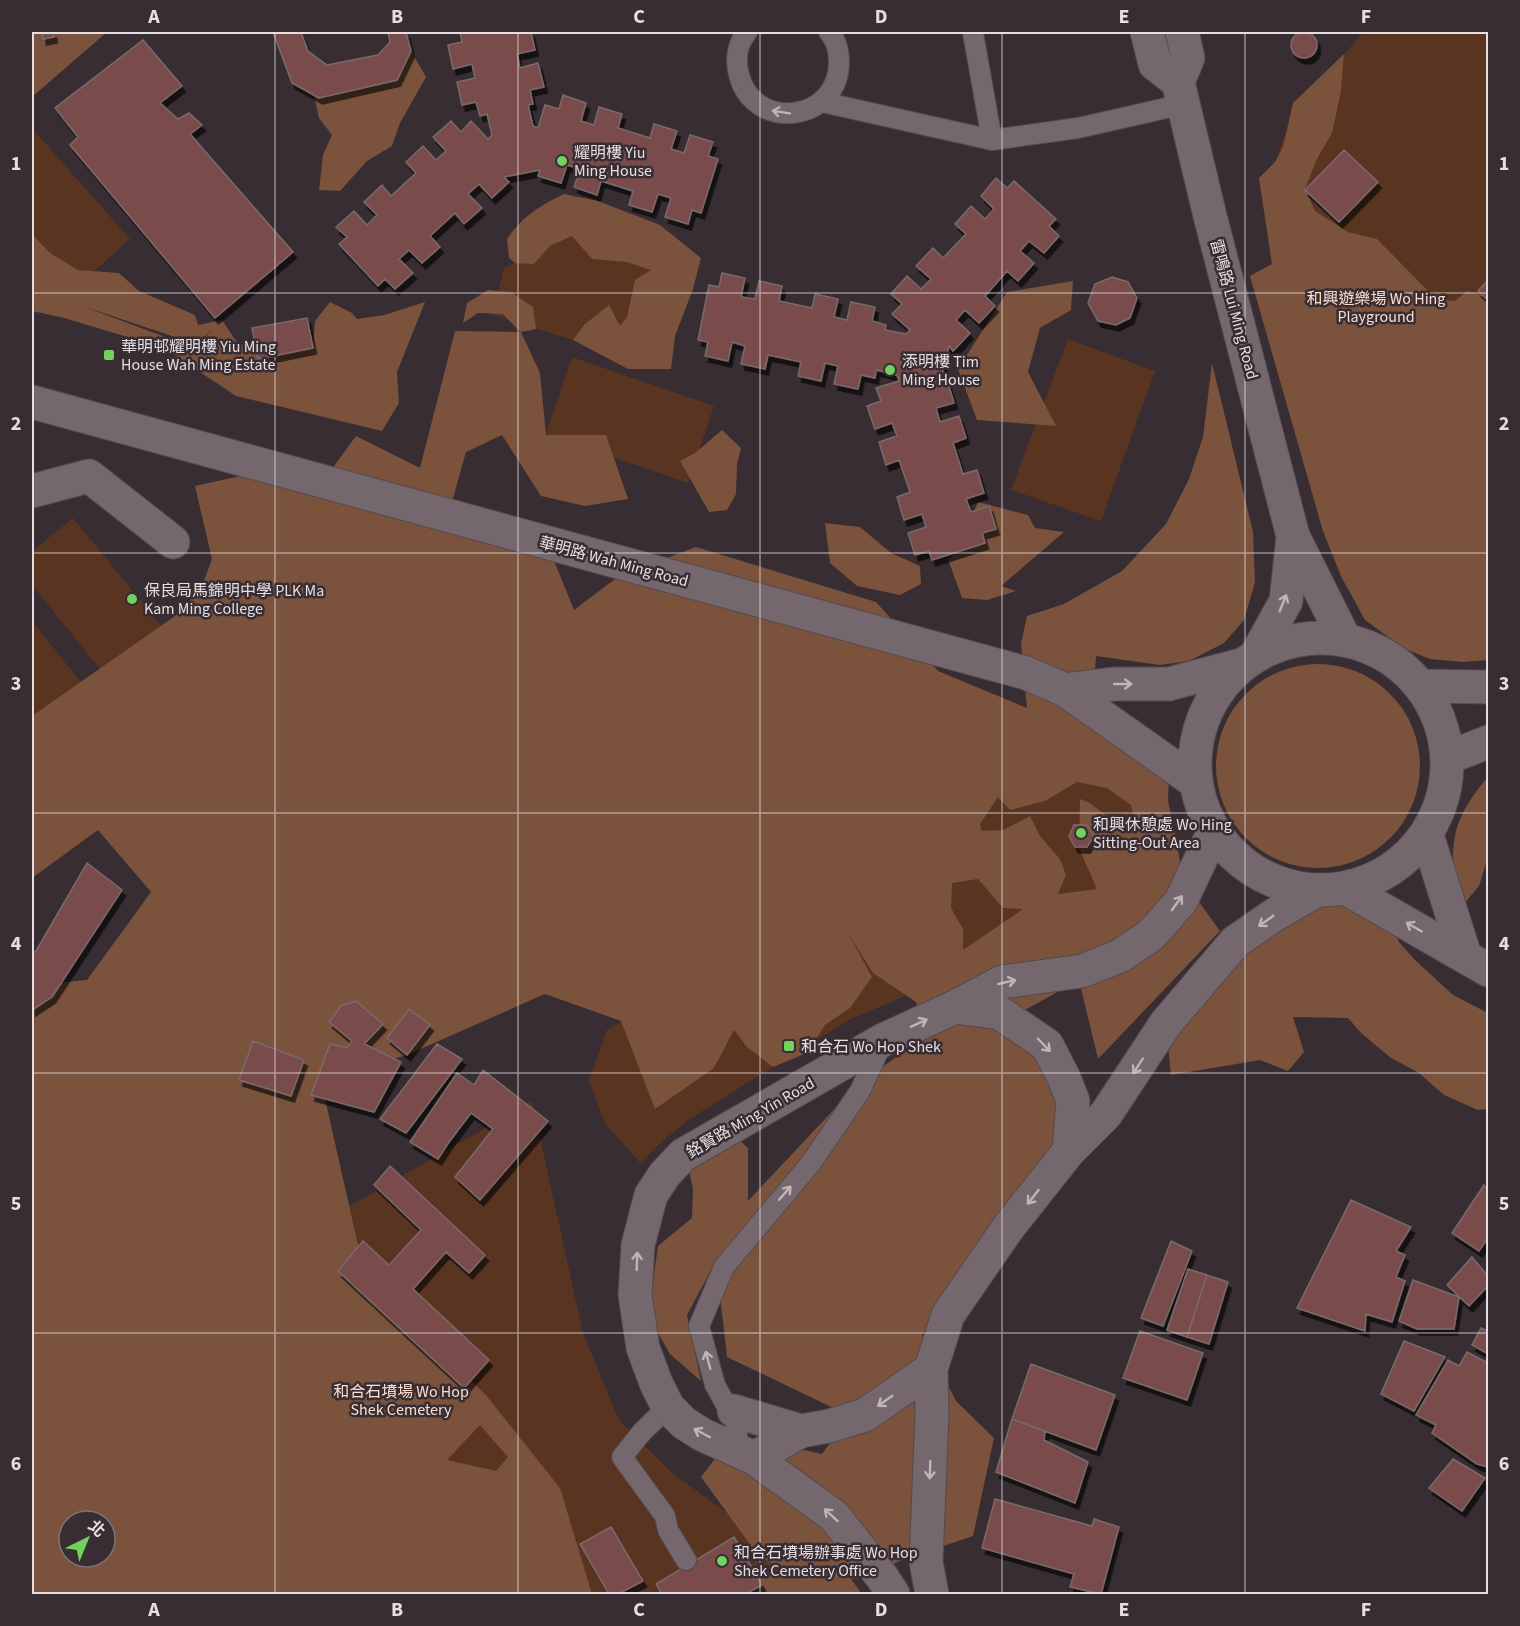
<svg xmlns="http://www.w3.org/2000/svg" width="1520" height="1626" viewBox="0 0 1520 1626" font-family="'Source Sans 3','Noto Sans TC',sans-serif">
<style>
.green{fill:#593420;fill-rule:evenodd}
.forest{fill:#7b523c;fill-rule:evenodd}
.building{fill:#7a4b4c;stroke:#796b6b;stroke-width:1.5;filter:url(#shadow)}
.lines{fill:none;stroke-linecap:round;stroke-linejoin:round}
.lane-casing{stroke:#53494e;stroke-width:22}
.street-casing{stroke:#53494e;stroke-width:35}
.secondary-casing{stroke:#53494e;stroke-width:35}
.lane{stroke:#74686e;stroke-width:20}
.street{stroke:#74686e;stroke-width:33}
.secondary{stroke:#74686e;stroke-width:33}
.oneway{stroke:#beb5b9}
.grid{fill:none;stroke:#e6dee2;stroke-width:1.5;stroke-opacity:0.55}
.poi-dot{fill:#71d25e;stroke:#372d32;stroke-width:2}
.labels{text-anchor:middle;stroke-width:5;stroke-linejoin:round;paint-order:stroke}
.poi-label{font-size:16px;fill:#e6dee2;stroke:#372d32;text-anchor:start}
.park-label{font-size:16px;fill:#fbddcf;stroke:#372d32}
.street-label{font-size:16px;fill:#e6dee2;stroke:#372d32}
.neatline{fill:none;stroke:#e6dee2;stroke-width:2}
.grid-label{font-size:20px;text-anchor:middle;font-weight:bold;fill:#e6dee2}
</style>
<defs>
<filter id="shadow"><feDropShadow dx="3.5" dy="6" stdDeviation="0" flood-color="#0009"/></filter>
</defs>
<rect width="100%" height="100%" fill="#372d32"/>
<!-- green -->
<path class="green" d="M1364 32H1488V660L1463 662 1430 659 1403 648 1366 615 1342 580 1323 531 1250 276 1272 264 1259 178 1273 168 1295 108Z
M32 128 130 239 71 292 32 248Z
M572 236 654 265 626 357 493 315 504 268Z
M1068 339 1155 371 1101 521 1011 490Z
M572 357 714 406 688 483 546 434Z
M73 518 162 627 104 674 32 585V551Z
M32 621 85 687 32 731Z
M945 675 1152 815 1122 886 970 968 849 1020 688 1120 664 1140 640 1163 604 1122 589 1080 607 1030 774 929Z
M532 1101 583 1333 619 1420 671 1472 775 1548 812 1594H32V1389ZM69 1521H105V1557H69Z"/>
<!-- forest -->
<path class="forest" d="M33 32H107L32 97V33Z
M411 51 426 77 400 123 392 146 367 161 340 191 319 190 323 155 332 135 319 118 314 96 397 80Z
M1344 54 1341 91 1332 133 1317 159 1305 189 1315 211 1348 232 1377 239 1436 299 1455 301 1467 291 1482 295 1488 287V660L1463 662 1430 659 1403 648 1365 620 1341 576 1323 531 1250 276 1272 264 1259 178 1275 162 1283 147 1293 103Z
M564 194 598 201 660 225 701 258 693 289 675 336 671 369H628L573 340 584 325 609 305 620 326 627 317 635 280 651 270 627 262 592 259 572 236 550 246 534 264 515 263 509 258 507 239C523 216 539 206 564 194Z
M32 234 50 253 78 270 119 273 139 291 195 315 198 325 222 320 236 341 264 357 313 348 315 321 330 302 352 313 357 319 384 315 425 302 397 372 399 403 382 431 236 396 164 348 64 318 32 311ZM82 306 196 344 212 330 195 348Z
M1073 281 1071 310 1040 328 1028 372 1056 426 977 420 958 369 1007 292Z
M488 290 511 292 533 307 536 329 521 332 540 373 546 435H606L628 499 585 506 541 496 502 435 466 452 447 520 546 541 574 610 619 576 696 547 876 602 938 671 1027 708 1021 644 1027 616 1064 604 1122 571 1166 524 1189 479 1203 437 1212 363 1253 532 1255 582 1244 620 1224 643 1189 661 1160 665 1096 656 1093 699 1169 771 1168 800 1184 881 1220 931 1098 1059 1079 980 1014 1016 1064 1078 1053 1148 996 1234 922 1335 956 1401 994 1438 973 1536 902 1560 864 1578 851 1579 862 1594H721L732 1588 782 1571 757 1554 701 1477 728 1442H769L822 1454 850 1416 727 1357 716 1261 687 1315 701 1381 670 1354 648 1316 658 1246 692 1218 693 1188 683 1147 714 1117 748 1148V1201L856 1086 924 1037 916 1002 873 973 848 933 872 977 850 1008 825 1025 807 1053 773 1067 747 1047 734 1030 714 1068 655 1109 621 1021 545 994 407 1055 321 1081 363 1267 388 1300 485 1394 560 1488 592 1594H32V991L42 984 87 980 151 892 98 830 32 878V716L175 616 201 589 212 559 195 486 272 469 323 481 356 436 420 468 455 331 520 332 503 314 478 313 463 323 467 303ZM1077 782 1107 788 1131 805 1136 827 1121 828 1090 803 1080 799 1079 848 1097 889 1058 894 1066 875 1060 859 1040 836 1030 816 1003 830 982 831 980 824 998 797 1010 810 1045 801ZM978 879 1003 908 1023 909 963 950V929L951 908 952 883ZM480 1425 508 1457 496 1471 447 1460ZM69 1521H105V1557H69Z
M722 430 741 448 737 464 736 494 727 510 709 512 680 461 695 453Z
M978 502 1028 515 1035 528 1064 532 1001 586 1016 591 987 600 962 598 948 559 957 553Z
M825 523 860 527 891 553 920 566 921 584 900 595 857 586 830 563Z
M1216 766a102 102 0 1 1 204 0a102 102 0 1 1-204 0Z
M1488 777V857L1479 886 1464 904C1460 891 1454 876 1453 863 1452 825 1465 804 1488 777Z
M1331 891 1385 902 1399 942 1415 960 1453 995 1488 1013V1109L1478 1110 1444 1095 1419 1073 1391 1058 1361 1033 1348 1018 1293 1017 1304 1052 1288 1071 1260 1060 1171 1075 1168 1046 1185 979Z"/>
<!-- building -->
<path class="building" d="M42 32H53L54 37 43 39Z
M273 32H301L308 51 327 65 378 55 390 42 388 32H406L411 51 397 80 319 98 292 83Z
M460 32H531L535 50 517 54 520 68 538 63 544 87 530 90 533 104 528 105 533 126 538 128 545 105 559 109 563 95 586 103 581 121 594 125 599 107 622 114 618 128 650 138 654 124 677 131 671 149 684 153 690 135 713 142 708 156 718 159 701 213 692 210 688 224 665 217 671 198 658 194 652 212 629 205 633 191 601 181 597 195 574 187 580 169 567 165 561 183 538 176 540 170 504 177 509 182 492 198 479 184 468 194 482 208 464 224 455 213 430 236 440 247 422 263 409 250 399 259 413 273 395 289 385 279 378 286 339 244 347 237 336 227 354 211 367 225 377 215 364 202 382 185 391 196 416 173 406 162 423 146 436 160 446 151 433 137 451 121 461 132 471 121 488 139 492 135 487 114 480 116 476 102 462 105 457 82 475 78 472 64 453 69 448 45 462 42Z
M1291 45a13 13 0 1 1 26 0a13 13 0 1 1-26 0Z
M143 40 182 86 160 103 178 119 189 113 202 125 190 134 293 252 215 318 70 145 78 137 55 108Z
M1344 150 1378 182 1339 222 1305 190Z
M996 178 1007 188 1014 181 1056 219 1049 226 1059 236 1044 253 1029 241 1020 251 1034 263 1018 281 1007 271 985 296 995 306 979 323 965 310 956 320 970 333 953 351 949 346 940 382 947 380 954 403 936 408 940 422 959 416 966 438 953 443 963 474 977 470 984 493 966 499 971 512 989 506 996 529 982 533 985 543 932 560 929 551 915 555 908 533 926 527 922 514 904 520 897 497 910 492 899 460 886 465 879 442 897 436 892 423 875 429 867 406 881 401 876 388 899 381 897 375 876 370 875 378 861 375 858 389 834 384 838 366 825 363 821 381 798 376 801 362 768 355 765 369 741 364 745 346 732 342 728 361 705 356 708 342 698 340 709 285 719 287 722 273 745 278 741 297 755 299 759 281 782 286 779 301 812 308 815 294 838 299 834 317 847 320 851 302 875 307 872 321 886 325 885 330 906 334 910 330 892 314 902 304 891 294 907 276 921 289 931 279 916 266 933 248 943 258 966 234 955 224 971 206 985 219 994 209 981 196Z
M1112 277 1128 282 1137 298 1130 318 1116 325 1098 321 1088 303 1095 284Z
M1488 280V300L1478 291Z
M307 318 313 348 258 359 252 328Z
M1074 825H1087L1094 836 1087 847H1075L1069 836Z
M87 863 122 890 52 997 32 1010V954L36 951Z
M356 1001 383 1024 364 1044 401 1062 374 1112 311 1095 330 1044 347 1048 352 1041 329 1022 341 1006Z
M409 1009 430 1025 407 1055 387 1038Z
M253 1041 304 1060 291 1096 239 1080Z
M437 1044 462 1059 406 1133 380 1119Z
M483 1070 548 1121 480 1200 455 1177 493 1129 471 1113 449 1142 438 1159 410 1142 457 1073 474 1085Z
M390 1166 485 1255 469 1273 446 1252 413 1289 489 1360 464 1388 338 1271 363 1241 389 1265 421 1230 374 1185Z
M1484 1185 1488 1192V1238L1479 1251 1452 1233Z
M1351 1200 1411 1227 1396 1251 1405 1255 1396 1277 1405 1281 1392 1322 1366 1314 1365 1331 1297 1308Z
M1171 1241 1192 1251 1163 1326 1141 1318Z
M1472 1257 1488 1276V1286L1469 1306 1447 1285Z
M1188 1269 1207 1275 1187 1337 1167 1330Z
M1207 1275 1228 1282 1209 1344 1187 1337Z
M1413 1280 1459 1297 1454 1329H1417L1399 1321Z
M1481 1328 1488 1331V1354L1472 1345Z
M1140 1331 1203 1353 1187 1400 1123 1378Z
M1404 1341 1445 1357 1414 1411 1381 1394Z
M1467 1352 1488 1363V1467L1477 1464 1432 1433 1436 1425 1416 1415 1448 1360 1459 1366Z
M1031 1364 1115 1395 1096 1450 1012 1419Z
M1012 1419 1045 1431 1044 1440 1088 1462 1075 1503 996 1472Z
M1453 1459 1485 1478 1462 1511 1429 1488Z
M995 1499 1092 1526 1094 1519 1119 1527 1101 1594 1070 1587 1074 1574 982 1548Z
M611 1527 643 1581 618 1594H609L580 1544Z
M734 1537 762 1585 745 1594H662L656 1584Z"/>
<g class="lines">
<!-- lane casing -->
<g class="lane-casing">
<path id="lane" d="M747 32C737 44 735 60 739 75 754 133 839 122 839 62 839 51 836 40 829 32
M973 33 992 140
M822 102 992 140 1078 128 1184 104
M668 1407 642 1432 622 1457 665 1516 668 1530 686 1560
M739 1450 734 1411 725 1403 715 1385 699 1326 724 1267 811 1163 860 1091 882 1043"/>
</g>
<!-- street casing -->
<g class="street-casing">
<path id="street" d="M1147 32 1155 64 1178 82
M1182 32 1188 58 1178 82 1210 216 1293 536 1345 640
M32 491 89 476 173 542
M1256 655 1286 601 1293 536
M955 1007 1000 1013 1047 1045 1064 1078 1073 1101 1069 1151
M931 1369 932 1415 926 1562 932 1594
M734 1411 801 1431
M754 1458 801 1431 829 1426 865 1415 931 1369 948 1315 1008 1228 1069 1151 1106 1114 1166 1023 1235 942 1274 915 1316 891
M893 1594 882 1577 834 1516 754 1458 703 1435 684 1423 668 1407 656 1383 643 1348 635 1295 638 1245 651 1195 665 1174 683 1155 883 1040 955 1007 1002 982 1082 971 1120 956 1151 935 1181 901 1213 833"/>
</g>
<!-- secondary casing -->
<g class="secondary-casing">
<path id="secondary" d="M32 402 1026 673 1065 690 1194 781
M1195 764a126 126 0 1 1 252 0a126 126 0 1 1-252 0Z
M1420 686 1488 687
M1065 690 1115 684H1169L1241 665
M1447 758 1488 742
M1427 835 1465 956
M1347 889 1488 970"/>
</g>
<!-- lane -->
<use href="#lane" class="lane"/>
<!-- street -->
<use href="#street" class="street"/>
<!-- secondary -->
<use href="#secondary" class="secondary"/>
</g>
<!-- one-way arrows -->
<defs><path id="oneway-shaft" d="M-6 0H5M1.5-3L5.5 0L1.5 3" fill="none" stroke-width="1.6" stroke-linecap="round" stroke-linejoin="round" transform="scale(1.5)"/></defs>
<g class="oneway">
<use href="#oneway-shaft" transform="translate(781 112) rotate(-171)"/>
<use href="#oneway-shaft" transform="translate(1283 603) rotate(-68)"/>
<use href="#oneway-shaft" transform="translate(1123 684)"/>
<use href="#oneway-shaft" transform="translate(1177 903) rotate(-54)"/>
<use href="#oneway-shaft" transform="translate(1266 921) rotate(145)"/>
<use href="#oneway-shaft" transform="translate(1414 927) rotate(-150)"/>
<use href="#oneway-shaft" transform="translate(1007 982) rotate(-13)"/>
<use href="#oneway-shaft" transform="translate(919 1023) rotate(-25)"/>
<use href="#oneway-shaft" transform="translate(1044 1045) rotate(46)"/>
<use href="#oneway-shaft" transform="translate(1138 1066) rotate(123)"/>
<use href="#oneway-shaft" transform="translate(785 1193) rotate(-49)"/>
<use href="#oneway-shaft" transform="translate(1033 1197) rotate(128)"/>
<use href="#oneway-shaft" transform="translate(637 1261) rotate(-88)"/>
<use href="#oneway-shaft" transform="translate(708 1360) rotate(-105)"/>
<use href="#oneway-shaft" transform="translate(885 1401) rotate(145)"/>
<use href="#oneway-shaft" transform="translate(702 1433) rotate(-152)"/>
<use href="#oneway-shaft" transform="translate(930 1470) rotate(92)"/>
<use href="#oneway-shaft" transform="translate(831 1515) rotate(-138)"/>
</g>
<!-- grid -->
<path class="grid" d="M275 32V1594M518 32V1594M760 32V1594M1002 32V1594M1245 32V1594M32 293H1488M32 553H1488M32 813H1488M32 1073H1488M32 1333H1488"/>
<!-- markers -->
<g class="poi-dot">
<circle cx="562" cy="161" r="6"/>
<rect x="103" y="349" width="12" height="12" rx="3"/>
<circle cx="890" cy="370" r="6"/>
<circle cx="132" cy="599" r="6"/>
<circle cx="1081" cy="833" r="6"/>
<rect x="783" y="1040" width="12" height="12" rx="3"/>
<circle cx="722" cy="1561" r="6"/>
</g>
<g class="labels">
<!-- poi labels -->
<g class="poi-label">
<text x="574" y="158">耀明樓 Yiu<tspan x="574" dy="18">Ming House</tspan></text>
<text x="121" y="352">華明邨耀明樓 Yiu Ming<tspan x="121" dy="18">House Wah Ming Estate</tspan></text>
<text x="902" y="367">添明樓 Tim<tspan x="902" dy="18">Ming House</tspan></text>
<text x="144" y="596">保良局馬錦明中學 PLK Ma<tspan x="144" dy="18">Kam Ming College</tspan></text>
<text x="1093" y="830">和興休憩處 Wo Hing<tspan x="1093" dy="18">Sitting-Out Area</tspan></text>
<text x="801" y="1052">和合石 Wo Hop Shek</text>
<text x="734" y="1558">和合石墳場辦事處 Wo Hop<tspan x="734" dy="18">Shek Cemetery Office</tspan></text>
</g>
<!-- park labels -->
<g class="park-label">
<text x="1376" y="304">和興遊樂場 Wo Hing<tspan x="1376" dy="18">Playground</tspan></text>
<text x="401" y="1397">和合石墳場 Wo Hop<tspan x="401" dy="18">Shek Cemetery</tspan></text>
</g>
<!-- street labels -->
<g class="street-label">
<text transform="translate(1235 309) rotate(75)" y="6">雷鳴路 Lui Ming Road</text>
<text transform="translate(614 561) rotate(15)" y="6">華明路 Wah Ming Road</text>
<text transform="translate(750 1117) rotate(-30)" y="6">銘賢路 Ming Yin Road</text>
</g>
</g>
<!-- border -->
<rect width="1520" height="1626" fill="none" stroke="#372d32" stroke-width="66"/>
<!-- north arrow -->
<g transform="translate(87 1539) rotate(43)"><circle r="28" fill="#372d32" stroke="#7d7478" stroke-width="1.5"/>
<path d="M0-4.5L10 22L0 15L-10 22Z" fill="#71d25e"/>
<text y="-9" font-size="16" font-weight="bold" text-anchor="middle" fill="#e6dee2">北</text>
</g>
<rect x="33" y="33" width="1454" height="1560" class="neatline"/>
<g class="grid-label">
<text x="154" y="23">A</text>
<text x="397" y="23">B</text>
<text x="639" y="23">C</text>
<text x="881" y="23">D</text>
<text x="1124" y="23">E</text>
<text x="1366" y="23">F</text>
<text x="16" y="170">1</text>
<text x="1504" y="170">1</text>
<text x="16" y="430">2</text>
<text x="1504" y="430">2</text>
<text x="16" y="690">3</text>
<text x="1504" y="690">3</text>
<text x="16" y="950">4</text>
<text x="1504" y="950">4</text>
<text x="16" y="1210">5</text>
<text x="1504" y="1210">5</text>
<text x="16" y="1470">6</text>
<text x="1504" y="1470">6</text>
<text x="154" y="1616">A</text>
<text x="397" y="1616">B</text>
<text x="639" y="1616">C</text>
<text x="881" y="1616">D</text>
<text x="1124" y="1616">E</text>
<text x="1366" y="1616">F</text>
</g>
</svg>
